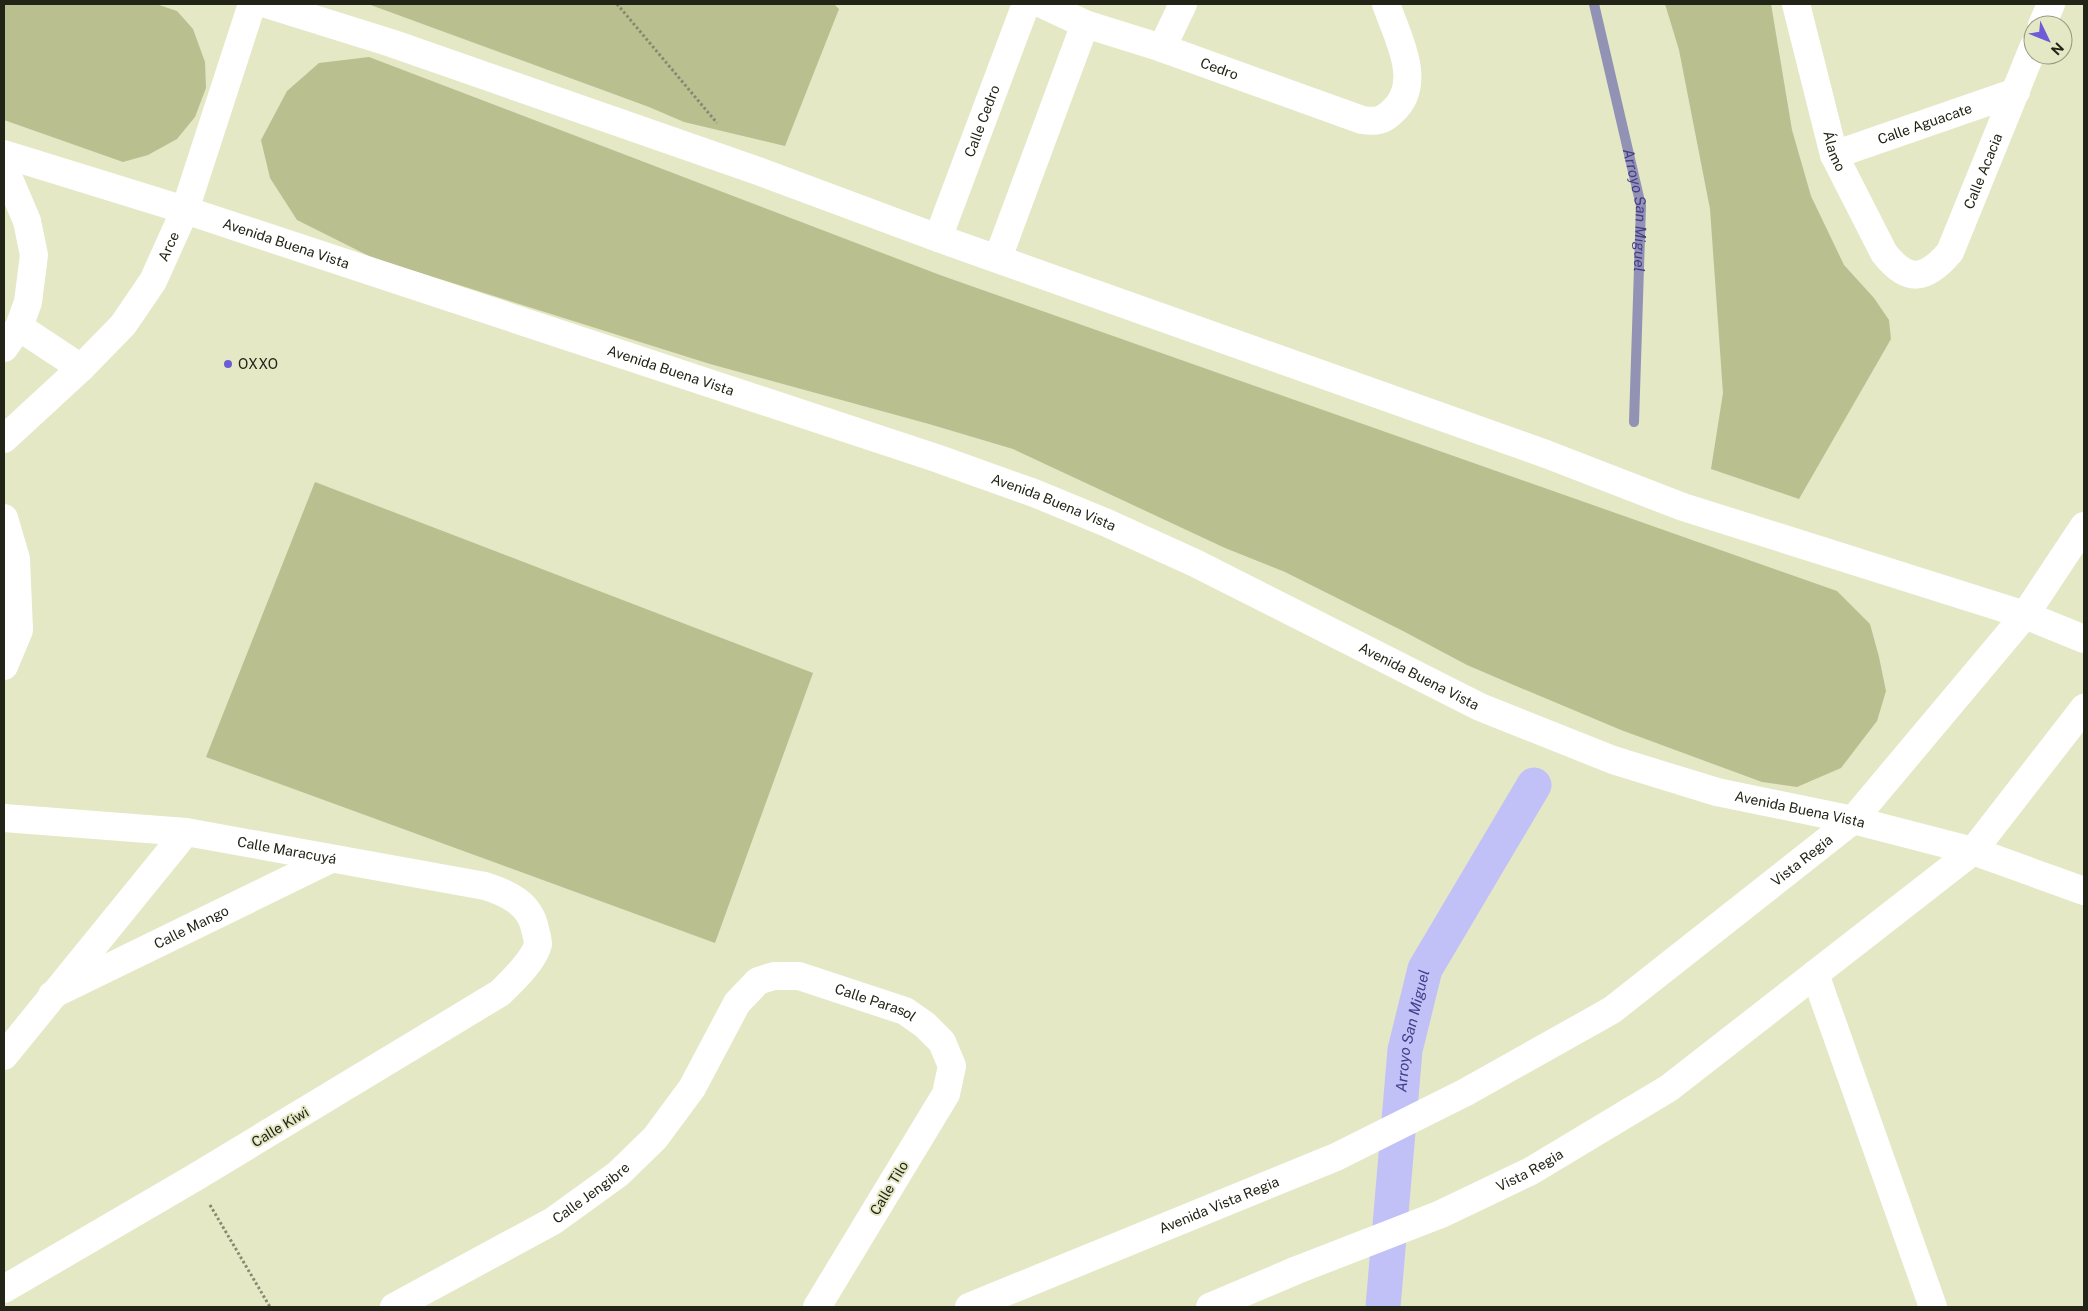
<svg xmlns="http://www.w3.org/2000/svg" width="2088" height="1311" viewBox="0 0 2088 1311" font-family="'Public Sans',sans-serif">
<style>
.green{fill:#babf8f}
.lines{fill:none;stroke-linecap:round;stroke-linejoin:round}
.stream{stroke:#9192b4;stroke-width:10}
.canal{stroke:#c1c1f8;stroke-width:35}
.path{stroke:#868970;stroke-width:3;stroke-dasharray:2.5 2.5;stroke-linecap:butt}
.minor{stroke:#fff;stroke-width:28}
.poi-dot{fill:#6c5dd7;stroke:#e4e8c5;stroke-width:2}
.labels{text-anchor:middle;stroke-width:4;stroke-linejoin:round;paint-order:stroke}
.street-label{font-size:14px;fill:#222417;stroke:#e4e8c5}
.poi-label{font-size:14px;fill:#222417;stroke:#e4e8c5;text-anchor:start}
.water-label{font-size:15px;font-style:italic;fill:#453c8a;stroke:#e4e8c5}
</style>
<rect width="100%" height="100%" fill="#e4e8c5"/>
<!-- green -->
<path class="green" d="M4 4H156L177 11 193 29 205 62 206 88 195 117 177 139 148 155 123 162 4 120Z
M368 4H834L839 9 785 146 684 122 649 107Z
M1665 4H1771L1792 130 1811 196 1844 265 1874 298 1889 320 1891 339 1799 499 1711 469 1723 393 1710 209 1679 50Z
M369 57 940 275 1837 591 1870 624 1879 657 1886 691 1877 721 1841 768 1797 787 1762 782 1621 730 1509 683 1467 665 1403 631 1285 572 1225 548 1013 449 929 424 710 364 373 258 297 220 270 178 261 140 287 91 319 63Z
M315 482 813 673 715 943 206 757Z"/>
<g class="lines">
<!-- stream -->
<path class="stream" id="s1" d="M1594 4 1641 206 1634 422"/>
<!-- canal -->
<path class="canal" id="s2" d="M1383 1307 1405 1050 1425 969 1534 785"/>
<!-- path -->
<path class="path" d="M617 4 717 123
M210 1205 270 1307"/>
<!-- minor -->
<g class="minor">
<path d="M266 4 391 43 758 171 938 238 1546 454 1683 507 2025 615 2084 639"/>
<path id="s3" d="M1042 4 1085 24 1162 48 1362 120C1376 122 1383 121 1393 111 1424 83 1397 36 1386 4"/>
<path id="s4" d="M1796 4 1834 155 1884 253C1908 284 1926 280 1950 252L2033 48"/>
<path d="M2042 25 2051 4"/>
<path d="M1162 48 1183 4"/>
<path id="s5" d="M4 154 185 210 936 458 1034 493 1107 523 1195 563 1480 707 1613 760 1717 792 1853 820 1973 851 2084 891"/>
<path id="s6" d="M1834 155 2016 92"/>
<path d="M4 167 27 221 34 255 28 302 19 327 4 348"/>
<path id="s7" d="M938 238 1026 4"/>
<path d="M998 258 1085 24"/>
<path d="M19 327 81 368"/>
<path id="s8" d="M4 439 81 368 123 325 153 281 185 210 252 4"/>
<path d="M4 518 16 559 19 630 4 666"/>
<path id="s9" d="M4 818 186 832 485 886C507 893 530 903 535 929 536 933 538 940 538 944 534 961 512 981 500 993L194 1178 4 1289"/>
<path d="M1815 974 1933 1307"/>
<path id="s10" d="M52 995 331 859"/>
<path d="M4 1056 186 832"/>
<path id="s11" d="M394 1307 553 1221 618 1174 655 1138 692 1088 737 1003 758 981 774 976H799L905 1011 925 1025 942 1042 952 1066 946 1094 817 1307"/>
<path id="s12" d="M969 1307 1336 1157 1466 1092 1612 1010 1853 820 2025 615 2084 526"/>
<path id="s13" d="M1210 1307 1297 1270 1441 1214 1531 1171 1669 1088 1973 851 2084 708"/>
</g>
</g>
<!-- markers -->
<circle class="poi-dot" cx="228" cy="364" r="5"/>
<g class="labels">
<!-- street labels -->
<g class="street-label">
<text dy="5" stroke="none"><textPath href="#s3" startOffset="189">Cedro</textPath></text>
<text dy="5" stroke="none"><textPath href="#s7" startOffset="125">Calle Cedro</textPath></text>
<text dy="5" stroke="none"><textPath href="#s6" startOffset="96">Calle Aguacate</textPath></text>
<text dy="5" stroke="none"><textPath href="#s4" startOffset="152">Álamo</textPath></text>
<text dy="5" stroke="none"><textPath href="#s4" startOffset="435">Calle Acacia</textPath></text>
<text dy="5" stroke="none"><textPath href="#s5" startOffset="296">Avenida Buena Vista</textPath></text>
<text dy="5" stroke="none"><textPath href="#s8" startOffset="256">Arce</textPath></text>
<text dy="5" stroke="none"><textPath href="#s5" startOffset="701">Avenida Buena Vista</textPath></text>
<text dy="5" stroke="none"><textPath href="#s5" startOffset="1106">Avenida Buena Vista</textPath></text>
<text dy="5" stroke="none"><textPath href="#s5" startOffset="1511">Avenida Buena Vista</textPath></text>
<text dy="5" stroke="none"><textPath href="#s5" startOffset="1916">Avenida Buena Vista</textPath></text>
<text dy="5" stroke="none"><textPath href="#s9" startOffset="285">Calle Maracuyá</textPath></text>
<text dy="5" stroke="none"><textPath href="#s12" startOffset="951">Vista Regia</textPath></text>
<text dy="5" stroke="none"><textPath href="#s10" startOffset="155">Calle Mango</textPath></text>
<text dy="5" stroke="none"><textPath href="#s11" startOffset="624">Calle Parasol</textPath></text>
<text transform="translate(280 1127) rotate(-31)" y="5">Calle Kiwi</text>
<text dy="5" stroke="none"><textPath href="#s13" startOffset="348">Vista Regia</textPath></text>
<text transform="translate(889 1188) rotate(-59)" y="5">Calle Tilo</text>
<text dy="5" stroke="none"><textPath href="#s11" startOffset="228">Calle Jengibre</textPath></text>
<text dy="5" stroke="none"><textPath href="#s12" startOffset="270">Avenida Vista Regia</textPath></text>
</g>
<!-- poi labels -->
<g class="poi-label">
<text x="238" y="369">OXXO</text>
</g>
<!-- water labels -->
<g class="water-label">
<text dy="5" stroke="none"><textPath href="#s1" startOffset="211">Arroyo San Miguel</textPath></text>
<text dy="5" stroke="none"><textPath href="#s2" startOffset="278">Arroyo San Miguel</textPath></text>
</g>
</g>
<!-- border -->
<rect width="2088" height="1311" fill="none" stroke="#222417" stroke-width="10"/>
<!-- north arrow -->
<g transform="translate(2048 40) rotate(133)"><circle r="24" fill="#e4e8c5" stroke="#969a7f"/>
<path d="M0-4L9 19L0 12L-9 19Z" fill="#6c5dd7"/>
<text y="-8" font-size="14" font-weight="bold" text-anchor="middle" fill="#222417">N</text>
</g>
</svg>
